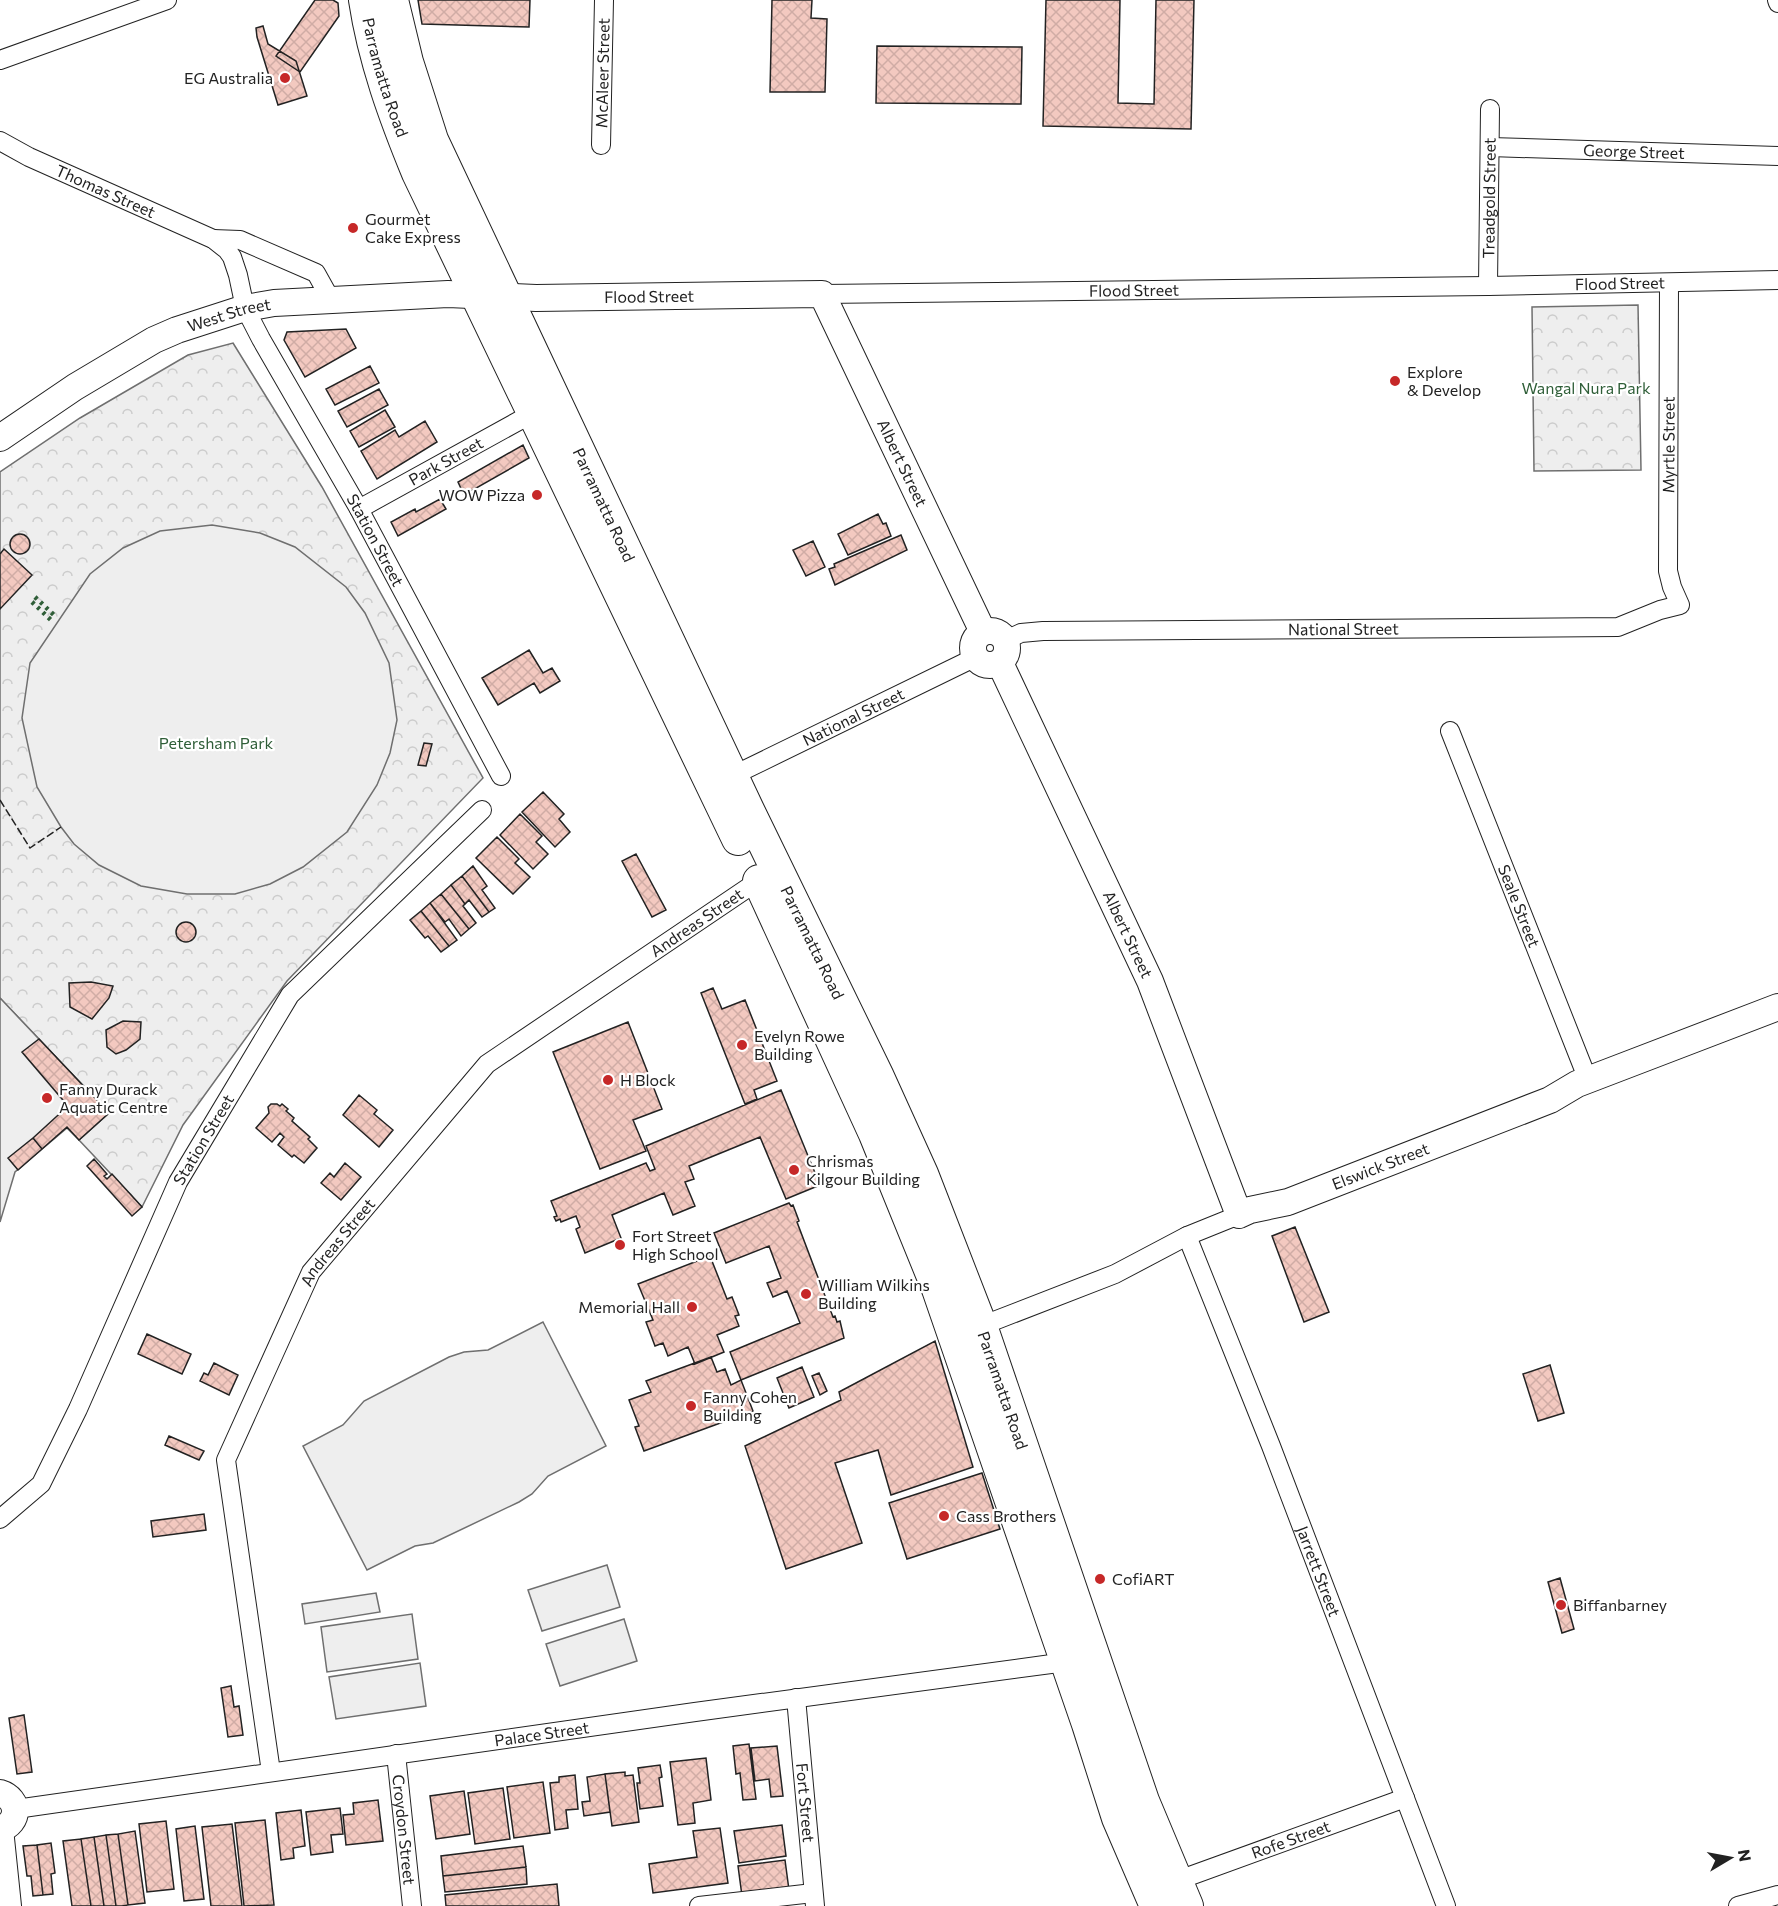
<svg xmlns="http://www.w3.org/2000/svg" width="1778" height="1906" viewBox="0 0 1778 1906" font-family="Commissioner,sans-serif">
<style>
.park{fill:url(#park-crowns);stroke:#6f6f6f;stroke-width:1.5}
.pitch{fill:#eee;stroke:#6f6f6f;stroke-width:1.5}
.building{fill:url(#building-cross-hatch);stroke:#222;stroke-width:1.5}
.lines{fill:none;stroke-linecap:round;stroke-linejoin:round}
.street-casing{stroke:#222;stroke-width:20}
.secondary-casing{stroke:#222;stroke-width:28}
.highway-casing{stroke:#222;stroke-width:34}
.street{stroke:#fff;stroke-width:18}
.secondary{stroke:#fff;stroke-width:26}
.highway{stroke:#fff;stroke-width:32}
.hedge{stroke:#2f5e38;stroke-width:4.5;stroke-dasharray:3 4.5;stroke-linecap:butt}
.fence{stroke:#222;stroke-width:1.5;stroke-dasharray:8 3;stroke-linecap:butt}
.poi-dot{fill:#c62828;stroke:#fff;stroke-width:2}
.labels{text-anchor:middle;stroke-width:4.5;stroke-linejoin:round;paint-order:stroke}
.street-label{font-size:16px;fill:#222;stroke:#fff}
.poi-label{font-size:16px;fill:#222;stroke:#fff;text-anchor:start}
.park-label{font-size:16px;fill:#2f5e38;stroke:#fff}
</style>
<defs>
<pattern id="park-crowns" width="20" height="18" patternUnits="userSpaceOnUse" patternTransform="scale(1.5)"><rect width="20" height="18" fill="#eee"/><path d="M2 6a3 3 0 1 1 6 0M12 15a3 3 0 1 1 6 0" fill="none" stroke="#ccc"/></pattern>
<pattern id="building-cross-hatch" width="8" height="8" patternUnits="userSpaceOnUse" patternTransform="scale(1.5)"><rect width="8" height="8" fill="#f3c9c0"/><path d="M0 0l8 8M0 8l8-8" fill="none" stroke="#d0aca5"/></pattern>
</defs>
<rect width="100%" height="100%" fill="#fff"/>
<!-- park -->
<path class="park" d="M1638 305 1641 470 1534 471 1532 307Z
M233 343 322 487 483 778 287 981 183 1125 142 1207 79 1140 109 1113 0 998V472L80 418 188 355Z"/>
<!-- pitch -->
<path class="pitch" d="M212 525 260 533 295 547 346 587 365 613 389 663 397 720 390 753 377 785 347 832 303 867 270 884 235 894H187L141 886 99 865 74 844 61 827 37 787 22 718 30 663 90 574 123 548 160 531Z
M0 998 109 1113 79 1140 67 1128 15 1172 0 1222Z
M543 1322 606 1446 548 1476 532 1494 519 1502 433 1543 415 1546 367 1570 303 1446 343 1425 364 1401 449 1357 464 1352 488 1350Z
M607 1565 620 1607 542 1631 528 1590Z
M376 1593 380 1612 305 1624 302 1604Z
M412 1614 418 1659 327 1672 321 1627Z
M624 1619 637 1661 560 1686 546 1644Z
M420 1663 426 1706 336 1719 329 1677Z"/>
<!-- building -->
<path class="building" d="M315 0H333L338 3 339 16 300 72 276 56Z
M418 0H530L529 27 422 24Z
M772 0H812L811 18 827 19 825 92H770Z
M1046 0H1120L1118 103 1154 104 1156 0H1194L1191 129 1043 126Z
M263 26 268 44 296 61 307 96 278 105 257 37 256 28Z
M877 46 1022 47 1021 104 876 103Z
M346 329 356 348 305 377 284 340 287 332Z
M370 366 379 383 335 405 326 389Z
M379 389 388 405 347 427 338 411Z
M385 410 395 427 359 447 350 431Z
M425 421 437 442 377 479 361 451 395 430 399 437Z
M523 445 529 458 464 495 458 482Z
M440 499 446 509 398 536 391 522 415 509 416 512Z
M878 514 883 524 886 523 891 536 848 555 838 534Z
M10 544a10 10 0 1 1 20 0a10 10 0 1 1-20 0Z
M901 535 907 550 835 585 829 569 835 567 834 564Z
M813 541 825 567 806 576 793 550Z
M4 549 32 575 0 609V554Z
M529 650 543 673 552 668 560 681 540 693 534 683 498 705 482 678Z
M424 743 432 744 426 766 418 765Z
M543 792 564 814 559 819 570 832 555 847 522 812Z
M520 814 542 836 536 842 548 854 533 869 500 835Z
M497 837 519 859 515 863 530 877 513 894 476 858Z
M636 854 666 910 652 917 622 861Z
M473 866 487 886 482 890 495 908 489 912 462 876Z
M462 876 489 912 482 917 469 900 465 904 451 885Z
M451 885 465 904 463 906 476 923 469 929 441 894Z
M441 894 469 929 461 936 449 919 445 922 430 903Z
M430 903 457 940 449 946 421 911Z
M421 911 449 946 441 952 428 936 425 938 410 920Z
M176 932a10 10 0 1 1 20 0a10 10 0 1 1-20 0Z
M91 982 113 986 109 998 92 1019 70 1007 69 983Z
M713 988 722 1009 745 1000 777 1081 754 1090 757 1099 745 1104 701 993Z
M123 1021 141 1022 140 1039 126 1050 116 1054 107 1047 106 1030Z
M628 1022 662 1109 633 1120 646 1151 600 1169 553 1052Z
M39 1039 109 1113 79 1140 67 1127 42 1149 33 1138 68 1106 22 1052Z
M781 1090 820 1185 786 1199 760 1137 689 1166 694 1179 685 1182 695 1206 673 1215 664 1193 612 1215 621 1238 585 1253 576 1229 580 1227 576 1216 561 1222 560 1219 556 1221 554 1217 557 1216 551 1201 646 1163 650 1171 655 1169 646 1146Z
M359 1095 377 1110 374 1114 393 1130 379 1147 343 1115Z
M271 1104H277L280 1106 282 1104 288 1109 286 1111 294 1118 292 1121 310 1137 308 1139 317 1148 304 1163 294 1155 292 1157 278 1145 284 1137 280 1133 272 1142 256 1128 269 1113 268 1107Z
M33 1138 42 1149 18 1170 8 1158Z
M94 1159 107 1174 104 1176 107 1179 112 1174 142 1207 132 1216 87 1166Z
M345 1163 361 1177 341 1200 321 1183 330 1173 334 1177Z
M789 1203 791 1206 793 1205 799 1221 797 1222 833 1317 835 1316 837 1322 840 1321 844 1338 741 1380 730 1352 800 1323 787 1291 773 1297 767 1283 781 1278 769 1246 726 1263 714 1233Z
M1295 1227 1329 1312 1304 1322 1272 1236Z
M710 1256 727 1299 732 1297 739 1315 735 1316 739 1326 717 1335 724 1352 695 1364 688 1347 668 1356 663 1343 655 1346 646 1322 653 1320 638 1284Z
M147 1334 191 1354 182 1374 138 1354Z
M935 1341 973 1467 891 1495 878 1450 835 1463 862 1543 786 1569 745 1446 841 1400 839 1392Z
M711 1357 717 1372 725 1369 731 1385 741 1380 753 1411 644 1451 635 1427 639 1426 629 1400 651 1392 646 1381Z
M214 1363 238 1375 229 1395 200 1381 204 1373 208 1375Z
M1550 1365 1564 1413 1538 1421 1523 1374Z
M802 1367 814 1397 789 1408 777 1378Z
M819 1373 827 1391 820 1395 812 1376Z
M169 1436 204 1451 199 1460 165 1445Z
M982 1473 1000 1529 907 1559 889 1503Z
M204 1514 206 1530 153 1537 151 1521Z
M1560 1578 1574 1629 1562 1633 1548 1582Z
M231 1686 234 1707 239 1706 243 1735 228 1737 221 1688Z
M24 1715 32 1772 17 1774 9 1718Z
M749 1744 756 1799 743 1800 740 1773 736 1774 733 1746Z
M777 1746 783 1796 771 1797 769 1779 755 1781 751 1748Z
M706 1758 711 1800 693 1803 695 1823 678 1825 670 1762Z
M660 1765 662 1777 659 1778 663 1806 640 1809 637 1783H640L638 1768Z
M625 1772V1776L633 1775 639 1822 612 1826 605 1774Z
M605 1774 610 1812 584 1816 582 1802 590 1801 587 1777Z
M575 1775 578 1809 566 1810 568 1828 555 1830 550 1783 559 1782V1777Z
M543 1782 550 1833 514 1838 507 1787Z
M503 1788 510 1839 475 1844 468 1793Z
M464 1791 470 1834 436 1839 430 1796Z
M378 1800 383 1841 346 1845 343 1815 354 1814 353 1803Z
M340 1808 343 1834 331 1835 333 1852 311 1855 306 1812Z
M301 1810 305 1846 293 1848 294 1858 281 1860 276 1813Z
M265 1820 274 1905 244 1906 235 1823Z
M166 1821 174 1889 147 1892 139 1824Z
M232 1824 242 1906H211L202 1827Z
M782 1825 786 1856 739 1863 734 1831Z
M195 1826 204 1899 184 1901 176 1829Z
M720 1828 728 1883 653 1893 649 1864 697 1857 693 1831Z
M135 1831 145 1903 128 1905 118 1834Z
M118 1834 128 1905 122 1906H116L106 1835Z
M106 1835 116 1906H104L94 1837Z
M94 1837 104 1906H91L81 1839Z
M81 1839 91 1906H72L63 1841Z
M51 1843 55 1873 51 1874 53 1894 43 1895 37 1845Z
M37 1845 43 1895 33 1896 31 1876H27L23 1846Z
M523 1846 526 1867 443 1876 441 1856Z
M785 1860 789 1890 742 1896 738 1866Z
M526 1867 527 1884 445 1892 443 1876Z
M557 1884 559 1906H446L445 1895Z"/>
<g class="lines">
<!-- street casing -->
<g class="street-casing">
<g id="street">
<path d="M1777 0 1778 3"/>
<path d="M0 60 167 0"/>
<path id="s1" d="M0 141 29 157 213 239 227 250 232 257 238 275 245 308 261 339 359 509 501 776"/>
<path id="s2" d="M601 145 604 0"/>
<path id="s3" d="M1490 147 1778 156"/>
<path d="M213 239 240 240 316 273 331 300"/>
<path id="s4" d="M1488 286 1490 109"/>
<path id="s5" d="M822 294 1488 286 1778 280"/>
<path id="s6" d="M359 509 533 413"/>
<path id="s7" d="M1006 640 1021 633 1043 631 1618 627 1660 610 1680 605 1672 587 1668 571 1669 283"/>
<path id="s8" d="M1450 731 1588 1080"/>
<path id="s9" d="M732 776 976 657"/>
<path id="s10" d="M1187 1236 1271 1446 1446 1906"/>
<path d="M981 1326 1115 1274 1187 1236 1239 1215"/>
<path id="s11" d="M0 1519 41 1484 78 1409 178 1182 290 995 482 810"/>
<path id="s12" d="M796 1698 815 1906"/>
<path id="s13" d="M396 1754 412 1906"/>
<path id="s14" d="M271 1772 226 1460 311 1272 487 1064 758 881"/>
<path id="s15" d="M16 1809 695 1712 1066 1662"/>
<path id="s16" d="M1176 1881 1405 1798"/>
<path d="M699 1906 813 1893"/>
<path d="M1738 1906 1778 1895"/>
</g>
</g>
<!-- secondary casing -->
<g class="secondary-casing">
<g id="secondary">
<path id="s17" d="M0 438 75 387 154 340 177 330 245 308 274 303 448 294 536 298 822 294 983 632"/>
<circle cx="990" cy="648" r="17"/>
<path id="s18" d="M1000 663 1150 981 1239 1215 1250 1210 1288 1202 1550 1100 1577 1084 1778 1007"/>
<path d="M0 1793C20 1799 20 1823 0 1829"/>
<path d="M0 1829 8 1906"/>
</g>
</g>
<!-- highway casing -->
<g class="highway-casing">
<g id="highway">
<path id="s19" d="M365 0C374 60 395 117 418 173L738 839"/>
<path id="s20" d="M392 0 407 62 432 140 748 810 878 1077 922 1174 981 1326 1143 1801 1187 1906"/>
<path d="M759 881 875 1134 938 1289 1088 1724 1118 1818 1156 1906"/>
</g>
</g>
<!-- street -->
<use href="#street" class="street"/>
<!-- secondary -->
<use href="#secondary" class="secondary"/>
<!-- highway -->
<use href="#highway" class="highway"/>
<!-- hedge -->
<path class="hedge" d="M35 597 55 616
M32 602 52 621"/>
<!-- fence -->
<path class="fence" d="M0 800 30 848 61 827"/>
</g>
<!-- markers -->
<g class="poi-dot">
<circle cx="285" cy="78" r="6"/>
<circle cx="353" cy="228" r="6"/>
<circle cx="1395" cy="381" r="6"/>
<circle cx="537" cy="495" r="6"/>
<circle cx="742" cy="1045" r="6"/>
<circle cx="608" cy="1080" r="6"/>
<circle cx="47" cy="1098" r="6"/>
<circle cx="794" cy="1170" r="6"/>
<circle cx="620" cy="1245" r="6"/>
<circle cx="806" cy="1294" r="6"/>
<circle cx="692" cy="1307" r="6"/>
<circle cx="691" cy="1406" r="6"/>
<circle cx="944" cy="1516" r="6"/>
<circle cx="1100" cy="1579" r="6"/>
<circle cx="1561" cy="1605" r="6"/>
</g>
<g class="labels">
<!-- street labels -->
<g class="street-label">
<text dy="6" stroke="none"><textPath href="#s2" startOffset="72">McAleer Street</textPath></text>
<text dy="6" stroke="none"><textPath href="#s19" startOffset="80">Parramatta Road</textPath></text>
<text dy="6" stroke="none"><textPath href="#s3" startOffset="144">George Street</textPath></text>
<text dy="6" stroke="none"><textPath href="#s1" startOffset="117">Thomas Street</textPath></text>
<text dy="6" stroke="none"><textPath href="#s4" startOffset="88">Treadgold Street</textPath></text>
<text dy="6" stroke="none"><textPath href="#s5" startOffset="798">Flood Street</textPath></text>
<text dy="6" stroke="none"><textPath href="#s5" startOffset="312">Flood Street</textPath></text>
<text dy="6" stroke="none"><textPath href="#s17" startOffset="684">Flood Street</textPath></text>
<text dy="6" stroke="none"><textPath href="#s17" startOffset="262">West Street</textPath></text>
<text dy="6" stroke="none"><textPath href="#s7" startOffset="842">Myrtle Street</textPath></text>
<text dy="6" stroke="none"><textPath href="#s6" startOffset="99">Park Street</textPath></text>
<text dy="6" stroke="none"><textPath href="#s17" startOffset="1044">Albert Street</textPath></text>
<text dy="6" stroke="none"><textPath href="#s20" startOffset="549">Parramatta Road</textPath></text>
<text dy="6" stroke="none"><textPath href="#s1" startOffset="580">Station Street</textPath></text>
<text dy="6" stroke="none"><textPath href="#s7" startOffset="339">National Street</textPath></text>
<text dy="6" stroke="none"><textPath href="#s9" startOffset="135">National Street</textPath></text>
<text dy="6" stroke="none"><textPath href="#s8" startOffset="188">Seale Street</textPath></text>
<text dy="6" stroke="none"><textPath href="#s14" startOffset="1047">Andreas Street</textPath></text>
<text dy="6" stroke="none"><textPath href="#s18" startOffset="300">Albert Street</textPath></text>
<text dy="6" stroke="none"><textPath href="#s20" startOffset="1034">Parramatta Road</textPath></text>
<text dy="6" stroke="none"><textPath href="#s11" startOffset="435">Station Street</textPath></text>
<text dy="6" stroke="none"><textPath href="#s18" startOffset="752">Elswick Street</textPath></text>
<text dy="6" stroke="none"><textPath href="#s14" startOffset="561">Andreas Street</textPath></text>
<text dy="6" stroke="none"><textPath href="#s20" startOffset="1521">Parramatta Road</textPath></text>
<text dy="6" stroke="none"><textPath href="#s10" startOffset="360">Jarrett Street</textPath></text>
<text dy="6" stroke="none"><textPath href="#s15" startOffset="531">Palace Street</textPath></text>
<text dy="6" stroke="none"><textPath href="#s12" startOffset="105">Fort Street</textPath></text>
<text dy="6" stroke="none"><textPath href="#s13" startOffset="76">Croydon Street</textPath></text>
<text dy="6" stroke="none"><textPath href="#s16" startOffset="122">Rofe Street</textPath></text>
</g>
<!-- poi labels -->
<g class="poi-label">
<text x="273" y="84" text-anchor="end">EG Australia</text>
<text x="365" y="225">Gourmet<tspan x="365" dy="18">Cake Express</tspan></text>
<text x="1407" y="378">Explore<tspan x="1407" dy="18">&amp; Develop</tspan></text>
<text x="525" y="501" text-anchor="end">WOW Pizza</text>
<text x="754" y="1042">Evelyn Rowe<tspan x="754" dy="18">Building</tspan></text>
<text x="620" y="1086">H Block</text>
<text x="59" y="1095">Fanny Durack<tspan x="59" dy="18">Aquatic Centre</tspan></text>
<text x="806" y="1167">Chrismas<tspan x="806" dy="18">Kilgour Building</tspan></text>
<text x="632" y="1242">Fort Street<tspan x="632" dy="18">High School</tspan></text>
<text x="818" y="1291">William Wilkins<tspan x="818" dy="18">Building</tspan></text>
<text x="680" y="1313" text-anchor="end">Memorial Hall</text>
<text x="703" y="1403">Fanny Cohen<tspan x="703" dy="18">Building</tspan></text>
<text x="956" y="1522">Cass Brothers</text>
<text x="1112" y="1585">CofiART</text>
<text x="1573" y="1611">Biffanbarney</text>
</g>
<!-- park labels -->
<g class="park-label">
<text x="1586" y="394">Wangal Nura Park</text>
<text x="216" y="749">Petersham Park</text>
</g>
</g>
<!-- north arrow -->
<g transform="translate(1730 1858) rotate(80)" stroke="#ffffff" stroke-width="4.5" paint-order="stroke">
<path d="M0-4.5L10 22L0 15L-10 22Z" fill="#222222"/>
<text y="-9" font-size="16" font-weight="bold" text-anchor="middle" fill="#222222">N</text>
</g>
</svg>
